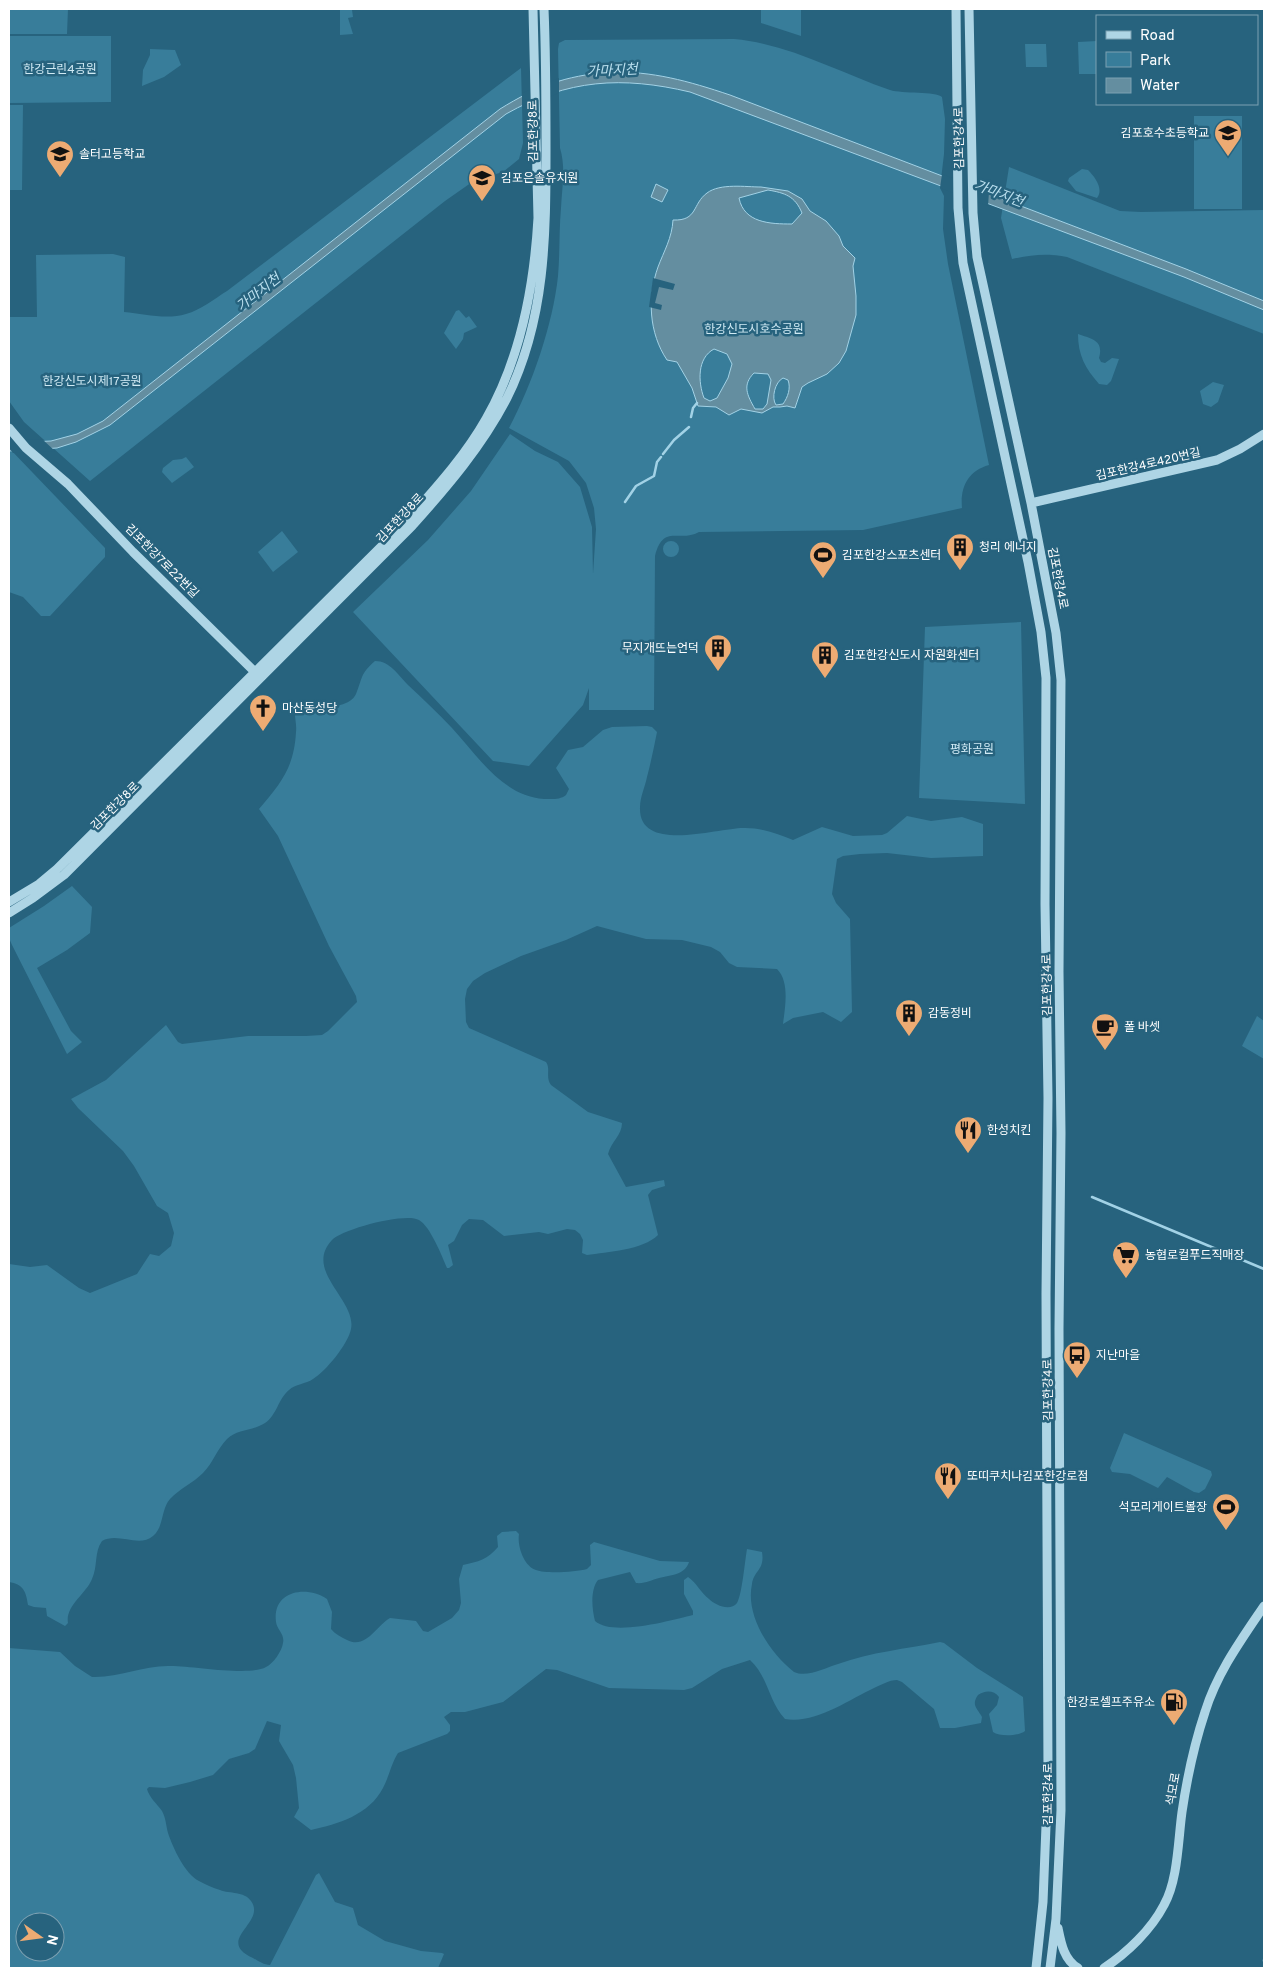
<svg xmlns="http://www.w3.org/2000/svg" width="1273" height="1977" viewBox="0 0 1273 1977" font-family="Overpass,'Noto Sans KR',sans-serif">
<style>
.green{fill:#387d9a;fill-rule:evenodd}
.water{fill:#648ea0;stroke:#a2d2e6;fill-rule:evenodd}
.pier{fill:#27637e}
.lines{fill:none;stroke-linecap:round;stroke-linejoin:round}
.stream{stroke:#a2d2e6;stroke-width:2.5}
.minor{stroke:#aed5e5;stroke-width:9}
.labels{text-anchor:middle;stroke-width:5;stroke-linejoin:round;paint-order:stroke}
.park-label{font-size:12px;fill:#d0eaf4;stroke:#27637e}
.street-label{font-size:12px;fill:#fff;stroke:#27637e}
.poi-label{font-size:12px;fill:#fff;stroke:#27637e;text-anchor:start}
.water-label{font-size:14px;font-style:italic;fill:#b9deed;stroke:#27637e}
</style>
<rect width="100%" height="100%" fill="#27637e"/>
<!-- green -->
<path class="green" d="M9 9H68L67 34H9Z
M340 9H354L352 10 353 17 348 18 353 34 340 35Z
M761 9H801V36L761 23Z
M9 36H111V102L9 103Z
M734 39C789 44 838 72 890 90 902 94 936 91 942 97L945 119 944 154 940 188 944 196 943 229 948 264 989 465C968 471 960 487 962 508L863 530 699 532C680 543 663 523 655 556L654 710H589V688L583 705 529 766 493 761 353 612 428 540 471 491 510 434 535 451 558 462 580 487 592 527 593 574 596 529 594 508 586 483 569 461 509 428C532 385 553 324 558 276 560 253 559 230 561 208 562 187 566 168 560 148L558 49 559 43 565 40Z
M1097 41V74H1079L1078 42Z
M1025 44H1046L1047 67H1026Z
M150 49 175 50 181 65 164 77 142 86 143 70 150 55Z
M521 68 523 143 519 159 503 172 475 180 445 201 90 481 24 422 9 401V317H37L36 255 113 254 125 257 124 312C144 314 167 320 186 314 201 310 214 299 227 291Z
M9 105H23L22 190H9Z
M1194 116H1242V209H1194Z
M1009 167 1120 211 1141 212 1264 210V334L1067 257C1047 253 1031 255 1012 259L1001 218Z
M1082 169 1088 170C1095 177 1104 189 1097 198L1076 191 1068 181 1069 178Z
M459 310 466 318 469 316 477 327 464 333 463 339 456 349 444 333 456 311Z
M1078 334C1092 339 1104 340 1099 358L1101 362 1105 363 1112 358 1119 359 1111 381 1107 385 1099 384C1085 368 1078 355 1078 334Z
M1213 382 1224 385 1218 402 1211 407 1203 404 1200 391Z
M9 448 105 548V557L50 616H41L23 597 9 592Z
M186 457 194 467 172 483 162 472 163 468 173 460 182 459Z
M282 531 298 552 273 572 258 552Z
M663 549a8 8 0 1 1 16 0a8 8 0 1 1-16 0Z
M1021 622 1025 804 919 798 925 627Z
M375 661C390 661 398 675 408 685 423 699 438 713 452 728 478 756 502 796 544 799 552 799 560 800 566 795L569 789 556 768 568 750 583 747 603 730 612 727 647 726 652 727 657 732C654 747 651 762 647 777 645 787 640 797 640 807 638 855 720 827 745 828 762 828 778 834 793 840L822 827 853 836 882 835 887 833 907 816 931 821 962 817 983 824V856L931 858 887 853 860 854 843 856 837 859 832 894 836 903 850 919 852 1012 841 1022 823 1012 793 1018 783 1024C785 1007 790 982 777 969L737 967 729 963 720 952 711 947 682 940 646 939 597 926 566 940 521 956 485 973 473 981 467 989 465 999 466 1022 469 1028 546 1062C551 1069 545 1077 551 1085L588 1112 622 1123C622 1135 611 1142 608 1154L626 1187 664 1180 665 1186 652 1190 648 1195 658 1235C643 1250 607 1252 587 1255L582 1253 583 1240 580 1234 575 1230 567 1229 548 1234 539 1232 504 1236 483 1220 469 1219 462 1225 454 1241 448 1245 453 1265 449 1268H447C442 1256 430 1226 419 1220 406 1212 342 1229 332 1240 303 1271 357 1300 351 1329 348 1344 326 1371 313 1379 306 1384 295 1384 289 1390 278 1399 277 1415 265 1423 253 1431 237 1429 227 1439 217 1449 213 1463 203 1473 193 1483 179 1489 170 1499 161 1509 164 1527 153 1536 139 1548 118 1532 102 1541 94 1552 98 1566 92 1579 86 1594 65 1606 68 1623L65 1626 47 1616 46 1608 34 1607 28 1605C26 1591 23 1584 9 1582V1264L30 1267 47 1265 79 1288 90 1293 137 1274 150 1254 159 1256 171 1246 174 1233 168 1213 157 1206 134 1166 123 1151 78 1108 71 1099 106 1080 166 1025 178 1042 182 1044 248 1036H306L322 1035 328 1031 357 1002 356 996 329 946 278 836 259 809C281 783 294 768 296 732 297 724 294 716 295 709L298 707C313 707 348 711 356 694 363 677 360 674 375 661Z
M72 886 92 907 90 933 67 950 37 968 71 1031 82 1042 67 1054 12 945 9 938V928L44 906Z
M1257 1016 1264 1021V1059L1242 1046Z
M1124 1433 1211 1471 1212 1475 1205 1489 1199 1493 1194 1492 1167 1477 1158 1488 1130 1474 1112 1472 1110 1468Z
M516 1531 519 1534C517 1546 524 1566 536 1570 546 1574 576 1572 587 1569L591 1565 590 1545 594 1542 660 1561 689 1562C685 1575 671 1575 659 1578 651 1580 645 1584 636 1583L630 1572 598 1580C590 1590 592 1609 595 1621 613 1637 672 1620 693 1615V1611L684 1594V1580L688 1577C696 1582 701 1593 709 1599 715 1605 730 1612 737 1603 742 1595 745 1560 747 1549L762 1552C765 1570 754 1570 752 1584 745 1616 770 1653 794 1672 807 1678 825 1668 838 1664 871 1652 906 1649 940 1642L944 1643 977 1668 1023 1697 1025 1731C1019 1736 1000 1737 993 1732L989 1714 997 1705 999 1697C994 1690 985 1690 978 1695 971 1705 977 1708 982 1717L981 1723 955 1728H940L934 1709 902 1682 897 1680C889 1680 881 1685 874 1688 848 1700 816 1724 785 1719 769 1703 768 1676 750 1660L722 1669 692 1688 684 1690 609 1688 557 1670 546 1669 503 1702 465 1712H451L444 1717 450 1725V1731L447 1734 398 1753C391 1764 389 1777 383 1788 369 1815 338 1824 311 1830L294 1817 299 1808 296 1778 293 1765 279 1741 281 1725 267 1721 255 1749 249 1753 229 1759 213 1775 190 1782 165 1788 149 1787 147 1789C149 1797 157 1804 162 1811 166 1818 166 1826 168 1833 173 1848 185 1874 199 1881 205 1884 213 1888 220 1890 230 1894 244 1891 251 1901 267 1923 214 1940 253 1958 258 1961 264 1965 270 1965L316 1875 319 1873 335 1902 353 1908 358 1925 385 1941 421 1951 442 1953 444 1954 438 1968H9V1648L60 1652 75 1666 92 1677C118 1678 142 1666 168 1666 189 1665 249 1677 266 1667 273 1664 282 1651 283 1643 285 1634 277 1630 276 1622 272 1591 306 1585 327 1599L332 1612 331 1629C335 1634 341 1637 347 1640 366 1650 377 1625 390 1618L416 1621 423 1631 428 1632 452 1618 459 1610 461 1603 459 1579 463 1565C478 1562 488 1559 498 1547L497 1536 502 1532ZM25 1922H55V1952H25Z"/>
<!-- water -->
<path class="water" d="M609 72C653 71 688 81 730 95L1186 269 1264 301V310L1184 277 690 92C622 76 568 79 506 114L110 425 76 442 57 448 9 451V443L51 441 77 434 103 421 500 109C537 86 565 76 609 72Z
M656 184 668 190 662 202 651 197Z
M761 187 788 191 802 199 810 211 826 221 839 236 843 246 855 258 853 266 856 296V315L846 351 839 363 827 374 808 383 802 387 795 408 787 406 780 407H773L762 413 741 409 729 415 716 407 698 406 692 388 677 362 667 360C649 333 647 298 658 267 664 251 672 238 673 220 698 221 692 204 707 193 720 183 746 187 761 187ZM768 190C785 193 795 196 802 213L792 224C770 224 744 223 739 198ZM714 349 727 354 732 364 728 378 717 398 710 401 704 398C698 382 697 358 714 349ZM754 373 768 374 771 380 767 404 763 409H755C747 395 742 385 754 373ZM783 378 788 380C791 388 788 397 783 404L776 405C771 398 775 382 783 378Z"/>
<!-- pier -->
<path class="pier" d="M559 78V93L522 108V93Z
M942 174 989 192 988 206 940 188Z
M653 278 675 284 673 290 659 287 655 303 662 305 661 310 649 307Z
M42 439 55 451 13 453 9 448V440Z"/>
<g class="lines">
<!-- stream -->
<path class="stream" d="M691 417 693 408 697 403
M663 454 674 440 689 427
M625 502 636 486 654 476 657 462 661 457
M1092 1197 1264 1269
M1264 1961V1960"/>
<!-- minor -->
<path class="minor" d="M956 9 958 208 963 263 1028 562 1041 632 1046 678 1045 904 1048 1098 1046 1294 1048 1775 1043 1902 1036 1968
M969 9 973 213 977 257 1031 503 1056 633 1061 680 1059 972 1061 1133 1059 1329 1061 1810 1056 1919 1050 1968
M9 428 26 448 68 484 133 552 258 675
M1031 503 1217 460 1240 449 1264 434
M9 902 39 884 57 869 404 524C433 491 464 458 486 419 521 358 534 288 538 218L533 9
M9 913 33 898 64 875 412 526C448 486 482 446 507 398 546 319 546 235 546 149 546 102 546 56 544 9
M1058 1928C1061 1943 1064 1960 1078 1968
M1104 1968C1127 1953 1151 1930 1164 1905 1178 1880 1178 1841 1182 1812 1187 1778 1194 1745 1205 1712 1217 1673 1241 1640 1264 1606"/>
</g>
<!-- icons -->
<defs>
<g id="school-pin" transform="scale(1.4375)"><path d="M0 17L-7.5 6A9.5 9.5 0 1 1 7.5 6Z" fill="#edab73" stroke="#27637e"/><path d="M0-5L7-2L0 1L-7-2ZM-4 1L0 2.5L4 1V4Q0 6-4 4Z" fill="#111"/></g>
<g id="building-pin" transform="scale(1.4375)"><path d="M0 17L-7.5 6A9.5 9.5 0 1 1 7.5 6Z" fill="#edab73" stroke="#27637e"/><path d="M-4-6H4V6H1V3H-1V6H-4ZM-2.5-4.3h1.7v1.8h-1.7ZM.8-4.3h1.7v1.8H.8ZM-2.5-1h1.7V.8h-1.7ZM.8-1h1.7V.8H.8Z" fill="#111"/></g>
<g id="stadium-pin" transform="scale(1.4375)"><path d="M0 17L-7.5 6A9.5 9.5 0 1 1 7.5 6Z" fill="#edab73" stroke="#27637e"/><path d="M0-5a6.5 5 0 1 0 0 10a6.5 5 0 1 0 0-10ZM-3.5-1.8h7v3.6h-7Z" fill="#111"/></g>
<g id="church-pin" transform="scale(1.4375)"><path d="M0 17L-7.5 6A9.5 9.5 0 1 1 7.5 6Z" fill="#edab73" stroke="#27637e"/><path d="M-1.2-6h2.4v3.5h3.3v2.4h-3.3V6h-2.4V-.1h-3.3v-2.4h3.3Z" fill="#111"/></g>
<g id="cafe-pin" transform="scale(1.4375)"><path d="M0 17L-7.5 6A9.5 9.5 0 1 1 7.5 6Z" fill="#edab73" stroke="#27637e"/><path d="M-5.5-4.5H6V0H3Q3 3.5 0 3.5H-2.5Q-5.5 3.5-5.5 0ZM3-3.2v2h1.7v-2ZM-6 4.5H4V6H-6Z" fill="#111"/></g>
<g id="restaurant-pin" transform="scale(1.4375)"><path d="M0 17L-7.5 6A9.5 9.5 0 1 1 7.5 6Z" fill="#edab73" stroke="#27637e"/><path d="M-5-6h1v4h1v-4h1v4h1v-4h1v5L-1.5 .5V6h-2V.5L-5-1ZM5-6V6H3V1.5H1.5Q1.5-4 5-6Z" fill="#111"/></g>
<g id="supermarket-pin" transform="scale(1.4375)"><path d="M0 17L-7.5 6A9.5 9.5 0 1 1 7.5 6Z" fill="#edab73" stroke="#27637e"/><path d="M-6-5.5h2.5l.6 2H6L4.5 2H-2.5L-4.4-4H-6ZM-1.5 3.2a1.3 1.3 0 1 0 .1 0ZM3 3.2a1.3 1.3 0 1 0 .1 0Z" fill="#111"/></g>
<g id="bus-pin" transform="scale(1.4375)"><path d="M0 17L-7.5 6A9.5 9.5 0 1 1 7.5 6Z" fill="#edab73" stroke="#27637e"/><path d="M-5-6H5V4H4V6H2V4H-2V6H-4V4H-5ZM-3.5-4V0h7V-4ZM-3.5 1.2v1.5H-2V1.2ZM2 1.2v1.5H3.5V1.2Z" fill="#111"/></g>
<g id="fuel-pin" transform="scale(1.4375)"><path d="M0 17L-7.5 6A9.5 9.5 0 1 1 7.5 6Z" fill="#edab73" stroke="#27637e"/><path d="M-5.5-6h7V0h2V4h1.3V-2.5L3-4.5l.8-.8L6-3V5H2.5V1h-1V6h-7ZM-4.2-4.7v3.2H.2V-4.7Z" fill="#111"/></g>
</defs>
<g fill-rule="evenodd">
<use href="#school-pin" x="1228" y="133"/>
<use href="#school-pin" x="60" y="154"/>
<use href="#school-pin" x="482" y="178"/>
<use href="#building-pin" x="960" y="547"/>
<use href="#stadium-pin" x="823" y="555"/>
<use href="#building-pin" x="718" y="648"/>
<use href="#building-pin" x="825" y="655"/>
<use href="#church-pin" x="263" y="708"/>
<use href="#building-pin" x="909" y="1013"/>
<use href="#cafe-pin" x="1105" y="1027"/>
<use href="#restaurant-pin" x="968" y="1130"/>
<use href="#supermarket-pin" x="1126" y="1255"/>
<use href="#bus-pin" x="1077" y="1355"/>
<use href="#restaurant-pin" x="948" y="1476"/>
<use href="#stadium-pin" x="1226" y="1507"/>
<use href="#fuel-pin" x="1174" y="1702"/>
</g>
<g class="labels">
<!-- park labels -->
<g class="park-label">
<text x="60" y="73">한강근린4공원</text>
<text x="754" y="333">한강신도시호수공원</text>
<text x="92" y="385">한강신도시제17공원</text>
<text x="972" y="753">평화공원</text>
</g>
<!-- street labels -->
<g class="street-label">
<text transform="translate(533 131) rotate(-91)" y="4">김포한강8로</text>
<text transform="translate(959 138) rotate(-91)" y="4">김포한강4로</text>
<text transform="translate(1148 464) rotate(-13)" y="4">김포한강4로420번길</text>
<text transform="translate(400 518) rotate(-47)" y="4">김포한강8로</text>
<text transform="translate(162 561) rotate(45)" y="4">김포한강7로22번길</text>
<text transform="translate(1058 578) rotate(79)" y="4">김포한강4로</text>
<text transform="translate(115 806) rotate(-45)" y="4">김포한강8로</text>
<text transform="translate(1047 985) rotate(-91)" y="4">김포한강4로</text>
<text transform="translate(1048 1390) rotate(-91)" y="4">김포한강4로</text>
<text transform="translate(1173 1789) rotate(-80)" y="4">석모로</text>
<text transform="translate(1048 1794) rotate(-90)" y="4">김포한강4로</text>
</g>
<!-- poi labels -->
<g class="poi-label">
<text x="1209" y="137" text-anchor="end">김포호수초등학교</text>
<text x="79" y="158">솔터고등학교</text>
<text x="501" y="182">김포은솔유치원</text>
<text x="979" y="551">청리 에너지</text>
<text x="842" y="559">김포한강스포츠센터</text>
<text x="699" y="652" text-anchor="end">무지개뜨는언덕</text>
<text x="844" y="659">김포한강신도시 자원화센터</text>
<text x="282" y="712">마산동성당</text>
<text x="928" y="1017">감동정비</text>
<text x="1124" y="1031">폴 바셋</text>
<text x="987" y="1134">한성치킨</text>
<text x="1145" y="1259">농협로컬푸드직매장</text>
<text x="1096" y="1359">지난마을</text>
<text x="967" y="1480">또띠쿠치나김포한강로점</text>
<text x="1207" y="1511" text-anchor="end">석모리게이트볼장</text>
<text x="1155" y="1706" text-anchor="end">한강로셀프주유소</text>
</g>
<!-- water labels -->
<g class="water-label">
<text transform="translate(612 70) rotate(-3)" y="5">가마지천</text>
<text transform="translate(999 193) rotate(21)" y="5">가마지천</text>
<text transform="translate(258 292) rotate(-38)" y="5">가마지천</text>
</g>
</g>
<!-- border -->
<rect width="1273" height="1977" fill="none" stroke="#ffffff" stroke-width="20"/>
<!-- legend -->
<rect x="1096" y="15" width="162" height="90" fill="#27637e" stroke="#7da1b2"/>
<rect x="1106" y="31" width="25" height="8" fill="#aed5e5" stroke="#7da1b2"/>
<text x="1140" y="40" font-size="15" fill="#ffffff">Road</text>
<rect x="1106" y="52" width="25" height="15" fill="#387d9a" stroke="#7da1b2"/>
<text x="1140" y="65" font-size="15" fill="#ffffff">Park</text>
<rect x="1106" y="78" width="25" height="15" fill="#648ea0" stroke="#7da1b2"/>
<text x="1140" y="90" font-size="15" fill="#ffffff">Water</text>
<!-- north arrow -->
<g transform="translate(40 1937) rotate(104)"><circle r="24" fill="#27637e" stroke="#7da1b2"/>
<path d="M0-4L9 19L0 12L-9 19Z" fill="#edab73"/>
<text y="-8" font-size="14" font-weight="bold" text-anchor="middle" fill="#ffffff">N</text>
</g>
</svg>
